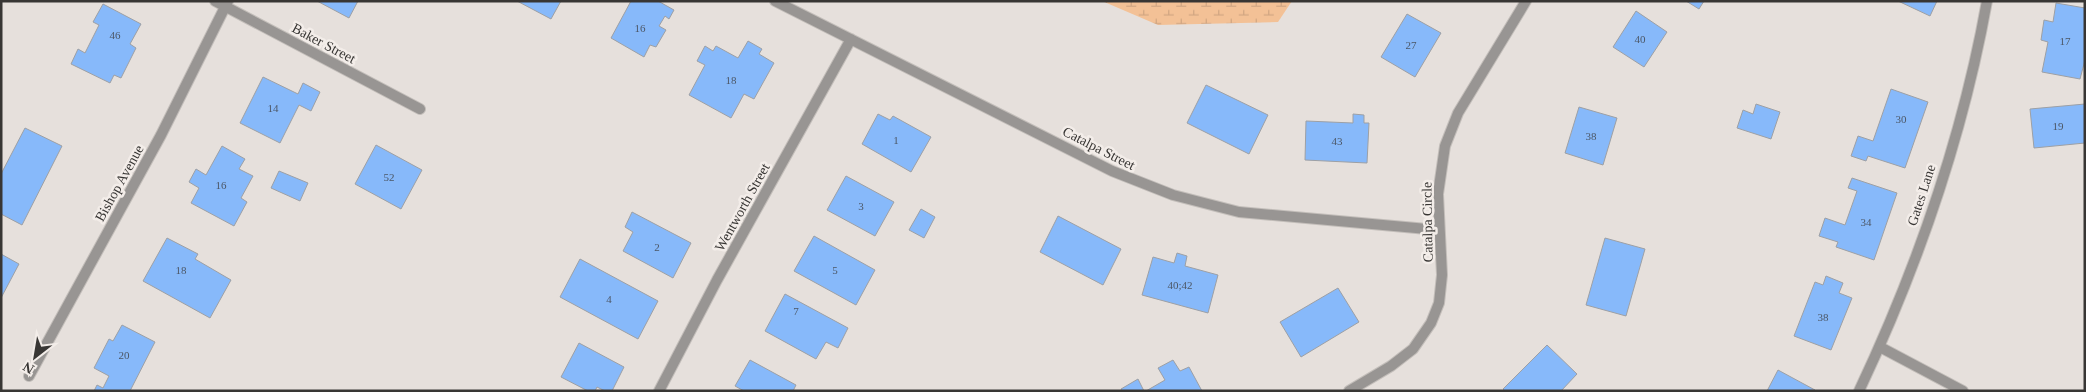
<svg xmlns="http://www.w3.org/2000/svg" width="2086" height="392" viewBox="0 0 2086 392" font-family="'Times New Roman',serif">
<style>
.wetland{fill:url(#wetland-marsh)}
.building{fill:#87b9fa;stroke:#9da0a5}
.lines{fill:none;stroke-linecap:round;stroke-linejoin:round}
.street-casing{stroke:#c3beba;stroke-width:12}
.street{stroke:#989593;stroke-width:10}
.labels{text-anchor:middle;stroke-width:5;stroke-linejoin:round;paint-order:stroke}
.number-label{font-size:11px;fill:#4c5766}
.street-label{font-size:14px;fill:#383634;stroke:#f3ede9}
</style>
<defs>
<pattern id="wetland-marsh" width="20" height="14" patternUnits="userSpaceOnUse" patternTransform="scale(1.25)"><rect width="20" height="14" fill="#f3c196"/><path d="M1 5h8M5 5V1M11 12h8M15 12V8" fill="none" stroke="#d1a682"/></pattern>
</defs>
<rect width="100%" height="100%" fill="#e6e0dc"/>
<!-- wetland -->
<path class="wetland" d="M1102 1H1292L1278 22 1158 25Z"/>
<!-- building -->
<path class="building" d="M317 1H358L349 18Z
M517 1H561L551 19Z
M631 1H658L674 10 669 19 665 16 659 26 666 30 656 47 650 45 644 57 611 38Z
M1686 1H1704L1699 9Z
M1898 1H1937L1930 16Z
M2056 3 2085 8V60L2080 79 2042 72 2048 42 2041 40 2044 20 2053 22Z
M103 4 141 24 130 44 136 48 121 78 114 75 110 83 71 64 78 49 85 53 99 25 93 22Z
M1636 11 1667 32 1644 67 1613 47Z
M1407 14 1441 33 1415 77 1381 57Z
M748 41 762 49 759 54 774 63 754 99 744 94 731 118 689 95 705 65 697 61 705 46 713 51 716 46 738 58Z
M263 77 298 94 303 83 320 92 311 111 299 105 280 143 240 123Z
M1206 85 1268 115 1249 154 1187 123Z
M1891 89 1928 102 1905 168 1868 156 1866 161 1851 156 1858 136 1873 141Z
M1756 104 1780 112 1771 139 1737 128 1743 110 1753 114Z
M2085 104V143L2034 148 2030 109Z
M1579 107 1617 118 1603 165 1565 153Z
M878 114 890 120 893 116 931 137 911 172 862 144Z
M1353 114 1364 115V123H1369L1367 163 1305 160 1306 121 1353 123Z
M25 128 62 146 22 225 1 214V174Z
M376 145 422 170 401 209 355 184Z
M222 146 245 159 239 169 253 176 241 198 247 202 234 226 191 203 199 188 189 182 196 169 206 175Z
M279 171 308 183 300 201 271 188Z
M846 176 894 202 875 236 827 210Z
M1852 178 1897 193 1874 260 1836 247 1838 242 1819 236 1825 218 1845 225 1857 191 1848 188Z
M921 209 935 217 924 238 909 230Z
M632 212 691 243 673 278 623 251 633 232 625 227Z
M1058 216 1121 249 1103 285 1040 252Z
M814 236 875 270 856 305 794 271Z
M167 238 198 254 195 259 231 280 210 318 143 281Z
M1605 238 1645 249 1626 316 1586 305Z
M1177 253 1187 256 1185 266 1218 275 1208 313 1142 295 1153 257 1174 263Z
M1 254 19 264 1 298Z
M580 259 658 301 638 339 560 297Z
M1826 276 1843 283 1839 293 1852 298 1831 350 1794 336 1815 282 1823 285Z
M1338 288 1359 322 1301 357 1280 322Z
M785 294 848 328 838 348 826 342 816 359 765 331Z
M122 325 155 342 130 391H94L97 385 103 388 109 376 94 368 109 339 113 341Z
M579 343 624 367 612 391H605L597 387 595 391H588L561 377Z
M1547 345 1577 374 1561 391H1505L1503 389Z
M750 360 796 385 793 391H744L735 386Z
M1173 360 1180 371 1189 367 1202 391H1146L1165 380 1158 368Z
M1778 370 1815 390 1767 391Z
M1138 379 1144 391H1122L1121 389Z"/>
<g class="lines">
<!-- street casing -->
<g class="street-casing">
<path id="street" d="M215 1 420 109
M775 1 1112 171 1173 195 1239 212 1438 230
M1880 347 1963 391
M29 376 161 135 228 1
M659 391 717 280 851 39
M1349 391 1391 366 1413 349 1431 323 1439 303 1442 275 1438 194 1445 146 1458 113 1526 1
M1859 391C1917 268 1963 135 1987 1"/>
</g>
<!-- street -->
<use href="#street" class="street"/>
</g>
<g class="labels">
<!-- number labels -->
<g class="number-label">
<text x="640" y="32">16</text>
<text x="115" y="39">46</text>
<text x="1640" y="43">40</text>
<text x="2065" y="45">17</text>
<text x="1411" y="49">27</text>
<text x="731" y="84">18</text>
<text x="273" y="112">14</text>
<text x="1901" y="123">30</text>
<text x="2058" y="130">19</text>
<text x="1591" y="140">38</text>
<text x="896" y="144">1</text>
<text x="1337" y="145">43</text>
<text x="389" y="181">52</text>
<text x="221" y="189">16</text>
<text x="861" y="210">3</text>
<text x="1866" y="226">34</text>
<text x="657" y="251">2</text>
<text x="181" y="274">18</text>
<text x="835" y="274">5</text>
<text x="1180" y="289">40;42</text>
<text x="609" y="303">4</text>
<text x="796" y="315">7</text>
<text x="1823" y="321">38</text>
<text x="124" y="359">20</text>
</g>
<!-- street labels -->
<g class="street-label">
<text transform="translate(324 43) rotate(28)" y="5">Baker Street</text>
<text transform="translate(1099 148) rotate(27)" y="5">Catalpa Street</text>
<text transform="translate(119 183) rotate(-61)" y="5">Bishop Avenue</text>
<text transform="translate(1921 195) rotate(-72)" y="5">Gates Lane</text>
<text transform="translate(742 207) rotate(-61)" y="5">Wentworth Street</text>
<text transform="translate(1427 222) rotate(-91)" y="5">Catalpa Circle</text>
</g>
</g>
<!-- border -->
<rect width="2086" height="392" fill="none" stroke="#383634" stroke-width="5"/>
<!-- north arrow -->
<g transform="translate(35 357) rotate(211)" stroke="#f3ede9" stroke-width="4" paint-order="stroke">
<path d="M0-4L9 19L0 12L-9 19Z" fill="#383634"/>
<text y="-8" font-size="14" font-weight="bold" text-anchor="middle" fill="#383634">N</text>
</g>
</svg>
